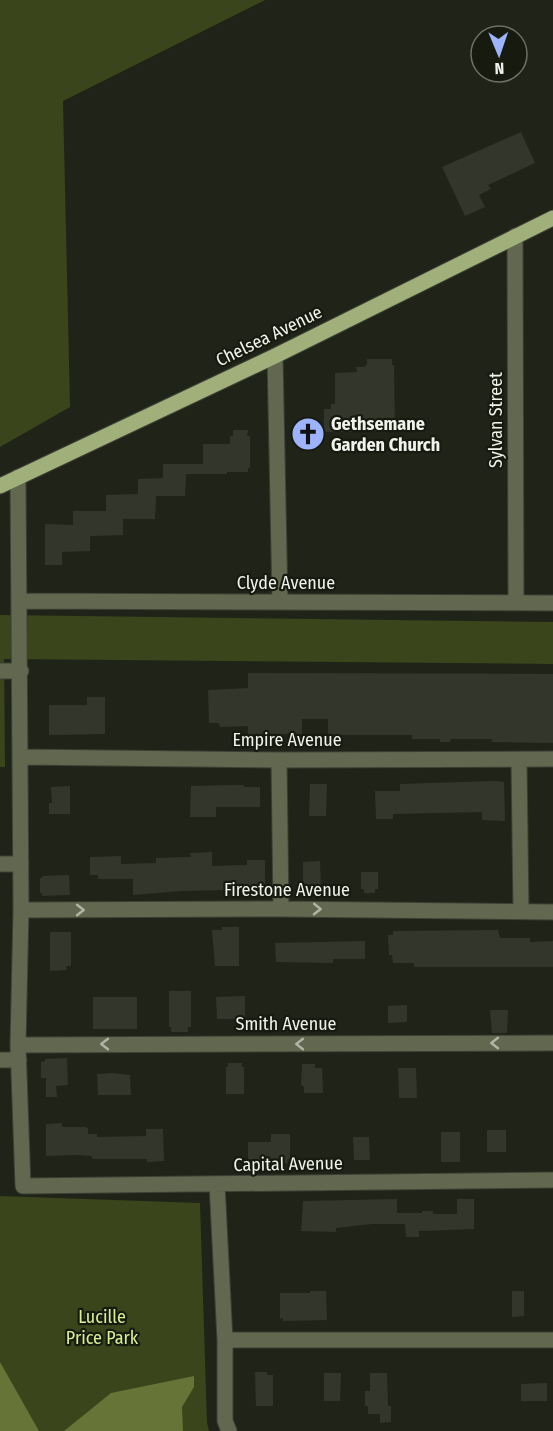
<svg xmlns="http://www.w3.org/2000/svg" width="553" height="1431" viewBox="0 0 553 1431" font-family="'Fira Sans Condensed',sans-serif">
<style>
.green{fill:#3b451c}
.water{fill:#667437}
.building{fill:#33372b}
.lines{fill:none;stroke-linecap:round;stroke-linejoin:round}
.minor-casing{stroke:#3d4036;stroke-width:17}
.major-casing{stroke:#3d4036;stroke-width:17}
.minor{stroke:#61684f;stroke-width:15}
.major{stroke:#a1af7a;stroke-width:15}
.oneway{stroke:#b0b4a5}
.labels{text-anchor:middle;stroke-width:4.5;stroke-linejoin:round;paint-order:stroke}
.street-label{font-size:18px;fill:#f0f2eb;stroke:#171a0f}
.poi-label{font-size:18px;font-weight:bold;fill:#f0f2eb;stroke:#171a0f;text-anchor:start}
.park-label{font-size:18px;fill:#d8f095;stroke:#171a0f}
</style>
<rect width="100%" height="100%" fill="#202318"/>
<!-- green -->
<path class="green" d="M0 0H265L63 101 70 407 0 447Z
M0 615 553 622V664L4 659 5 767H0Z
M0 1196 200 1203 207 1423 209 1431H0Z"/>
<!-- water -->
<path class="water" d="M0 1362 39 1431H0Z
M194 1376V1387L182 1407 183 1431H64L111 1393Z"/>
<!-- building -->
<path class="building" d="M521 132 535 163 488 185 491 189 479 195 485 207 465 216 442 167Z
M367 359H392V365H394L395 431 324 432V409H331V404H335V373L357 372 356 367H365V365H367Z
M233 430H248L247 436H250V468H248V472H227V474H186L185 496H156L155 519H123V535L90 536V551L62 552V565H45V524L73 525V511H106V495L138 494V479L163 478V464H203V444H230V436H233Z
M248 673 553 674V743L492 742V739H451L450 742H440V739H412V735H328V719H302V734H248V726L220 727 219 723H209L208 690 248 688Z
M87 697H105V734L49 735V705H87Z
M494 781 504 782 505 821 482 820V812L393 814V819H376L375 791H400V784Z
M310 784H327L326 816H309Z
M232 785H244V787H260V807H216V817H190L191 786Z
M70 786V814H49V803H52L51 787Z
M212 852V866L247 865V860H265V889L182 891 133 895V879H98V875H90V857L121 856V864L156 863V858L191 857 190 853Z
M320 861 321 890H303V862Z
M361 872H378V889H375V893H364V889H361Z
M69 875 70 895 42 896V893H40V878H42V876Z
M222 927H239V966H215L212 930H222Z
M498 930 500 938H530V942L553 941V967H414V963H393L392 955H389L388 935H393V931Z
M50 932H71V966H66L67 970 50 971Z
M365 941V959H333V963L276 962 275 943Z
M169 991H191V1027H188V1032H171V1027H169Z
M245 996V1019H217L216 997Z
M93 997H137V1029H93Z
M407 1005V1022L388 1023V1006Z
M490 1010H508L507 1033H492Z
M67 1058 68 1085 56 1086 57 1097H46V1078H41V1062L45 1061V1059Z
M228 1063H242V1067H244V1094H226V1067H228Z
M302 1064H315V1068H322L323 1093H304V1087L301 1085Z
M398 1068H416L417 1098H399Z
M112 1073 130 1075 131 1095H98L97 1074Z
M62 1123V1127H86L88 1129V1134H97V1137L146 1136V1129H163L164 1161 147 1162V1159H93L91 1156 78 1155 46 1156V1124Z
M487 1130H506V1152H487Z
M441 1132H460V1162H441Z
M271 1134H290V1159L287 1160 288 1163 248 1164V1142H271Z
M353 1137H369L370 1160H354Z
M397 1199V1213H422V1211H433V1214H457V1199H474V1229L419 1231V1237H406L405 1224H372L336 1228V1232L301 1231 303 1201Z
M310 1291H326L327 1320 283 1321V1318L280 1319V1293H310Z
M512 1291H524V1316L512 1317Z
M255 1372H267V1375H273V1406H256Z
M324 1373H341L340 1401H324Z
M370 1373H387L388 1406H391V1422L380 1423V1414H368V1406H365V1391H370Z
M547 1383V1401H521V1384Z"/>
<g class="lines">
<!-- minor casing -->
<g class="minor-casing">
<path id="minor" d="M515 236 516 603
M275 356 280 602
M18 477 21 910 18 1045 23 1186 553 1180
M20 601 553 603
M0 671H21
M21 757 279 760 553 759
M279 760 281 909
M519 760 521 911
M0 864H21
M21 910 281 909 553 912
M18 1045 553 1043
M0 1060H19
M217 1184 225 1340V1421L229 1431
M225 1340H553"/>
</g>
<!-- major casing -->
<g class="major-casing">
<path id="major" d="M0 486 275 356 553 218"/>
</g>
<!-- minor -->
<use href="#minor" class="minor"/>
<!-- major -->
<use href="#major" class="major"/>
</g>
<!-- one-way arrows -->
<defs><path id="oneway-chevron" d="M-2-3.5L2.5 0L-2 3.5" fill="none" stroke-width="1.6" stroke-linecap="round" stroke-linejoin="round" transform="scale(1.5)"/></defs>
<g class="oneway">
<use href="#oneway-chevron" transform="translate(317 909) rotate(1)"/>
<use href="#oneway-chevron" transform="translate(80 910)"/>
<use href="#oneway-chevron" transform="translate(495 1043) rotate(180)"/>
<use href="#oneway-chevron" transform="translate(105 1044) rotate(180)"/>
<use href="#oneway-chevron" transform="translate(300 1044) rotate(180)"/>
</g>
<!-- icons -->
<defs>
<g id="church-disc" transform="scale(1.725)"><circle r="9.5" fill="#9db4fd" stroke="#171a0f"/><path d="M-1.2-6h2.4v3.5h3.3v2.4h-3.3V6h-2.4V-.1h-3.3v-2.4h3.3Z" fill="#111"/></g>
</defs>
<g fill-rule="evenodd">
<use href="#church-disc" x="308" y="434"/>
</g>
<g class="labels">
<!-- street labels -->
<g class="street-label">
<text transform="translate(269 336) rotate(-26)" y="6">Chelsea Avenue</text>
<text transform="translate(496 420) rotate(-90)" y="6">Sylvan Street</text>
<text x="286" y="589">Clyde Avenue</text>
<text x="287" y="746">Empire Avenue</text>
<text x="287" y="896">Firestone Avenue</text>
<text x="286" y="1030">Smith Avenue</text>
<text transform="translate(288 1164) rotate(-1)" y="6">Capital Avenue</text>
</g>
<!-- poi labels -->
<g class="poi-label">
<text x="331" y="430">Gethsemane<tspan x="331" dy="21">Garden Church</tspan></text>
</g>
<!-- park labels -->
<g class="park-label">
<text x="102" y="1323">Lucille<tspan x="102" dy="21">Price Park</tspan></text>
</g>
</g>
<!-- north arrow -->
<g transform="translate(499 54) rotate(178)"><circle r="28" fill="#171a0f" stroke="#6e7067" stroke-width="1.5"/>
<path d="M0-4.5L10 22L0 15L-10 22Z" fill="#9db4fd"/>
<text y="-9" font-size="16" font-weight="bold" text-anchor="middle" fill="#f0f2eb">N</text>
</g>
</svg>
